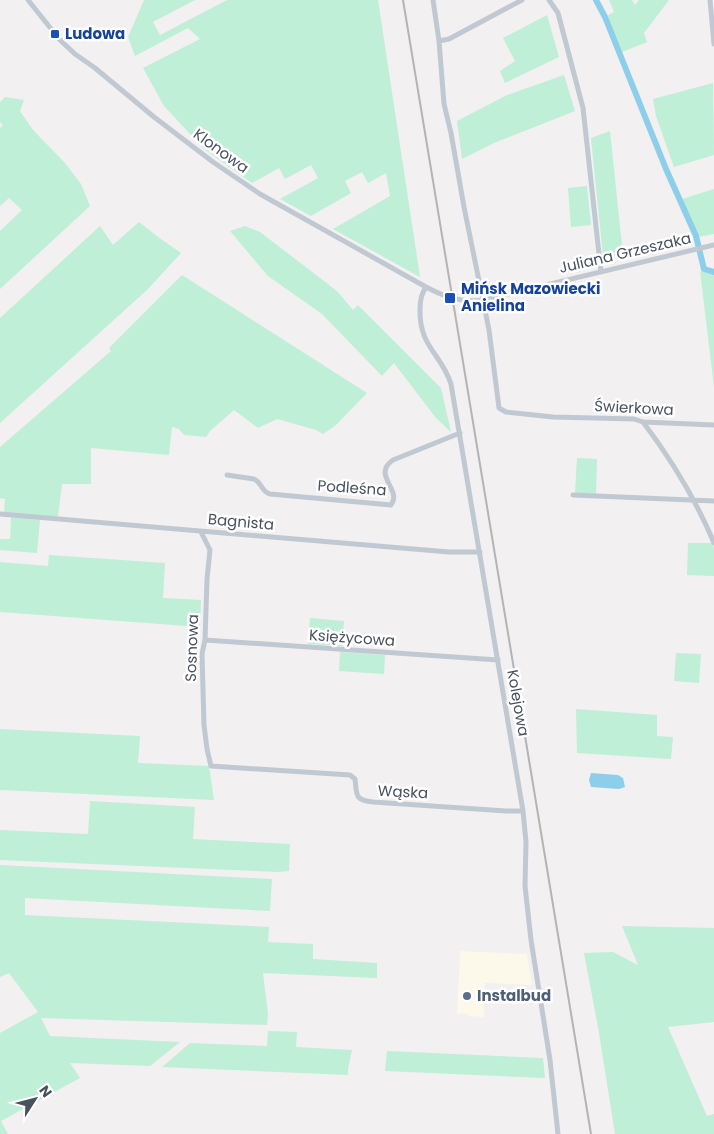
<svg xmlns="http://www.w3.org/2000/svg" width="714" height="1134" viewBox="0 0 714 1134" font-family="Poppins,sans-serif">
<style>
.commercial{fill:#fcf8ea}
.green{fill:#bfefd6}
.water{fill:#8dcfeb}
.lines{fill:none;stroke-linecap:round;stroke-linejoin:round}
.canal{stroke:#8dcfeb;stroke-width:6}
.street{stroke:#c0c9d1;stroke-width:5}
.rail{stroke:#b2b4ba;stroke-width:2}
.transit-dot{fill:#1a4fb4;stroke:#fff;stroke-width:2}
.service-dot{fill:#5c6f8a;stroke:#fff;stroke-width:2}
.labels{text-anchor:middle;stroke-width:5;stroke-linejoin:round;paint-order:stroke}
.transit-label{font-size:15px;font-weight:bold;fill:#164399;stroke:#fff;text-anchor:start}
.street-label{font-size:15px;fill:#48515d;stroke:#fff}
.service-label{font-size:15px;font-weight:bold;fill:#4e5e75;stroke:#fff;text-anchor:start}
</style>
<rect width="100%" height="100%" fill="#f2f0f0"/>
<!-- commercial -->
<path class="commercial" d="M460 951 527 954 532 985 485 983 484 1017 469 1016 467 1014 461 1013 457 1015Z"/>
<!-- green -->
<path class="green" d="M144 0H195L153 22 160 35 227 0H378L420 277 333 229 390 196 386 173 368 183 362 172 345 181 351 193 311 216 280 199 318 178 311 165 285 179 279 168 252 183 204 149 164 106 143 68 200 39 188 28 135 56 128 37Z
M609 0H632L635 5 639 0H669L644 33 647 42 622 52 607 16 614 12Z
M547 15 559 57 505 83 500 71 515 61 503 38Z
M564 75 575 111 494 143 462 159 457 121 507 95Z
M713 83 714 155 674 167 656 116 653 99Z
M5 97 24 100 20 111 33 130 65 163 81 184 90 206 0 289V231L22 210 9 198 0 206V128L3 125 0 122V102Z
M610 131 623 255 606 258 603 256 591 138Z
M587 186 591 225 571 227 568 188Z
M714 189V234L698 237 682 199Z
M139 222 158 237 181 253 148 289 0 423V318L100 226 113 245Z
M245 226 260 232 337 291 353 310 358 305 441 388 451 432 436 418 394 363 382 376 322 314 268 276 230 231Z
M700 271 714 274V387Z
M182 275 367 393 336 425 323 434 316 430 277 419 258 428 234 410 210 431 206 437 184 435 179 429 172 427 169 455 91 448V484H62L58 517 4 513 5 499 0 498V447L111 351 109 348Z
M577 458 597 459 596 494 575 493Z
M11 517 40 520 37 553 0 550V539H10Z
M688 543H712L714 549V576L687 575Z
M49 555 165 563 163 598 201 600 200 627 0 612V562L48 566Z
M310 618 344 621 342 646 308 644Z
M340 652 385 655 384 674 339 671Z
M676 653 701 654 699 683 674 681Z
M576 709 657 715V736L673 737 671 759 577 753Z
M0 729 140 736 138 763 209 766 214 800 0 790Z
M90 801 195 807 193 839 290 844 289 871 278 872 0 860V830L88 834Z
M0 865 272 879 270 911 25 898V915L269 927 268 942 313 944V959L377 963V978L263 973 268 1014 267 1025 41 1018 50 1036 180 1042 150 1066 70 1063 80 1078 1 1121 8 1134H0V1033L38 1012 9 973 0 977Z
M622 926 714 928V1022L668 1027 707 1116 714 1114V1134H615L598 1027 584 953 613 952 638 965Z
M268 1031 297 1032 296 1047 352 1050 348 1069V1075L162 1067 190 1043 267 1046Z
M387 1051 543 1058 545 1078 385 1071Z"/>
<!-- water -->
<path class="water" d="M591 773 618 775 623 778 625 787 619 789 591 787 589 780Z"/>
<g class="lines">
<!-- canal -->
<path class="canal" d="M596 0 605 17 666 169 696 236 704 269 714 272"/>
<!-- street -->
<path class="street" d="M28 0 60 40 75 54 95 68 154 117 213 162 260 194 426 287C445 297 461 303 483 300L714 245
M433 0 439 41 444 104 451 133 464 207 489 330 499 408 506 412 553 417 634 419 643 422 714 425
M549 0 558 13 583 108 601 272
M710 0 714 44
M439 41 449 39 522 0
M426 287C421 294 420 301 420 309 419 347 441 353 451 384L523 811 526 842 525 886 531 940 550 1060 558 1134
M643 422C671 459 696 500 714 543
M227 475 254 479C262 482 261 492 270 494L391 505C403 490 371 475 393 460L460 433
M573 495 714 501
M0 514 449 552H480
M201 532 210 550 207 579 205 640 202 654 204 725 207 749 211 766 350 775 355 779C357 795 354 800 373 802L506 811H523
M205 640 498 660"/>
<!-- rail -->
<path class="rail" d="M403 0 591 1134"/>
</g>
<!-- markers -->
<g class="transit-dot">
<rect x="50" y="29" width="10" height="10" rx="2.5"/>
<rect x="444" y="292" width="12" height="12" rx="2.5"/>
</g>
<circle class="service-dot" cx="467" cy="996" r="5"/>
<g class="labels">
<!-- transit labels -->
<g class="transit-label">
<text x="65" y="39">Ludowa</text>
<text x="461" y="294">Mińsk Mazowiecki<tspan x="461" dy="17">Anielina</tspan></text>
</g>
<!-- street labels -->
<g class="street-label">
<text transform="translate(221 151) rotate(36)" y="5">Klonowa</text>
<text transform="translate(625 253) rotate(-13)" y="5">Juliana Grzeszaka</text>
<text transform="translate(634 408) rotate(3)" y="5">Świerkowa</text>
<text transform="translate(352 488) rotate(4)" y="5">Podleśna</text>
<text transform="translate(241 522) rotate(5)" y="5">Bagnista</text>
<text transform="translate(352 638) rotate(4)" y="5">Księżycowa</text>
<text transform="translate(192 648) rotate(-88)" y="5">Sosnowa</text>
<text transform="translate(518 703) rotate(80)" y="5">Kolejowa</text>
<text transform="translate(403 792) rotate(3)" y="5">Wąska</text>
</g>
<!-- service labels -->
<g class="service-label">
<text x="477" y="1001">Instalbud</text>
</g>
</g>
<!-- north arrow -->
<g transform="translate(35 1099) rotate(54)" stroke="#ffffff" stroke-width="4" paint-order="stroke">
<path d="M0-4L9 19L0 12L-9 19Z" fill="#48515d"/>
<text y="-8" font-size="14" font-weight="bold" text-anchor="middle" fill="#48515d">N</text>
</g>
</svg>
